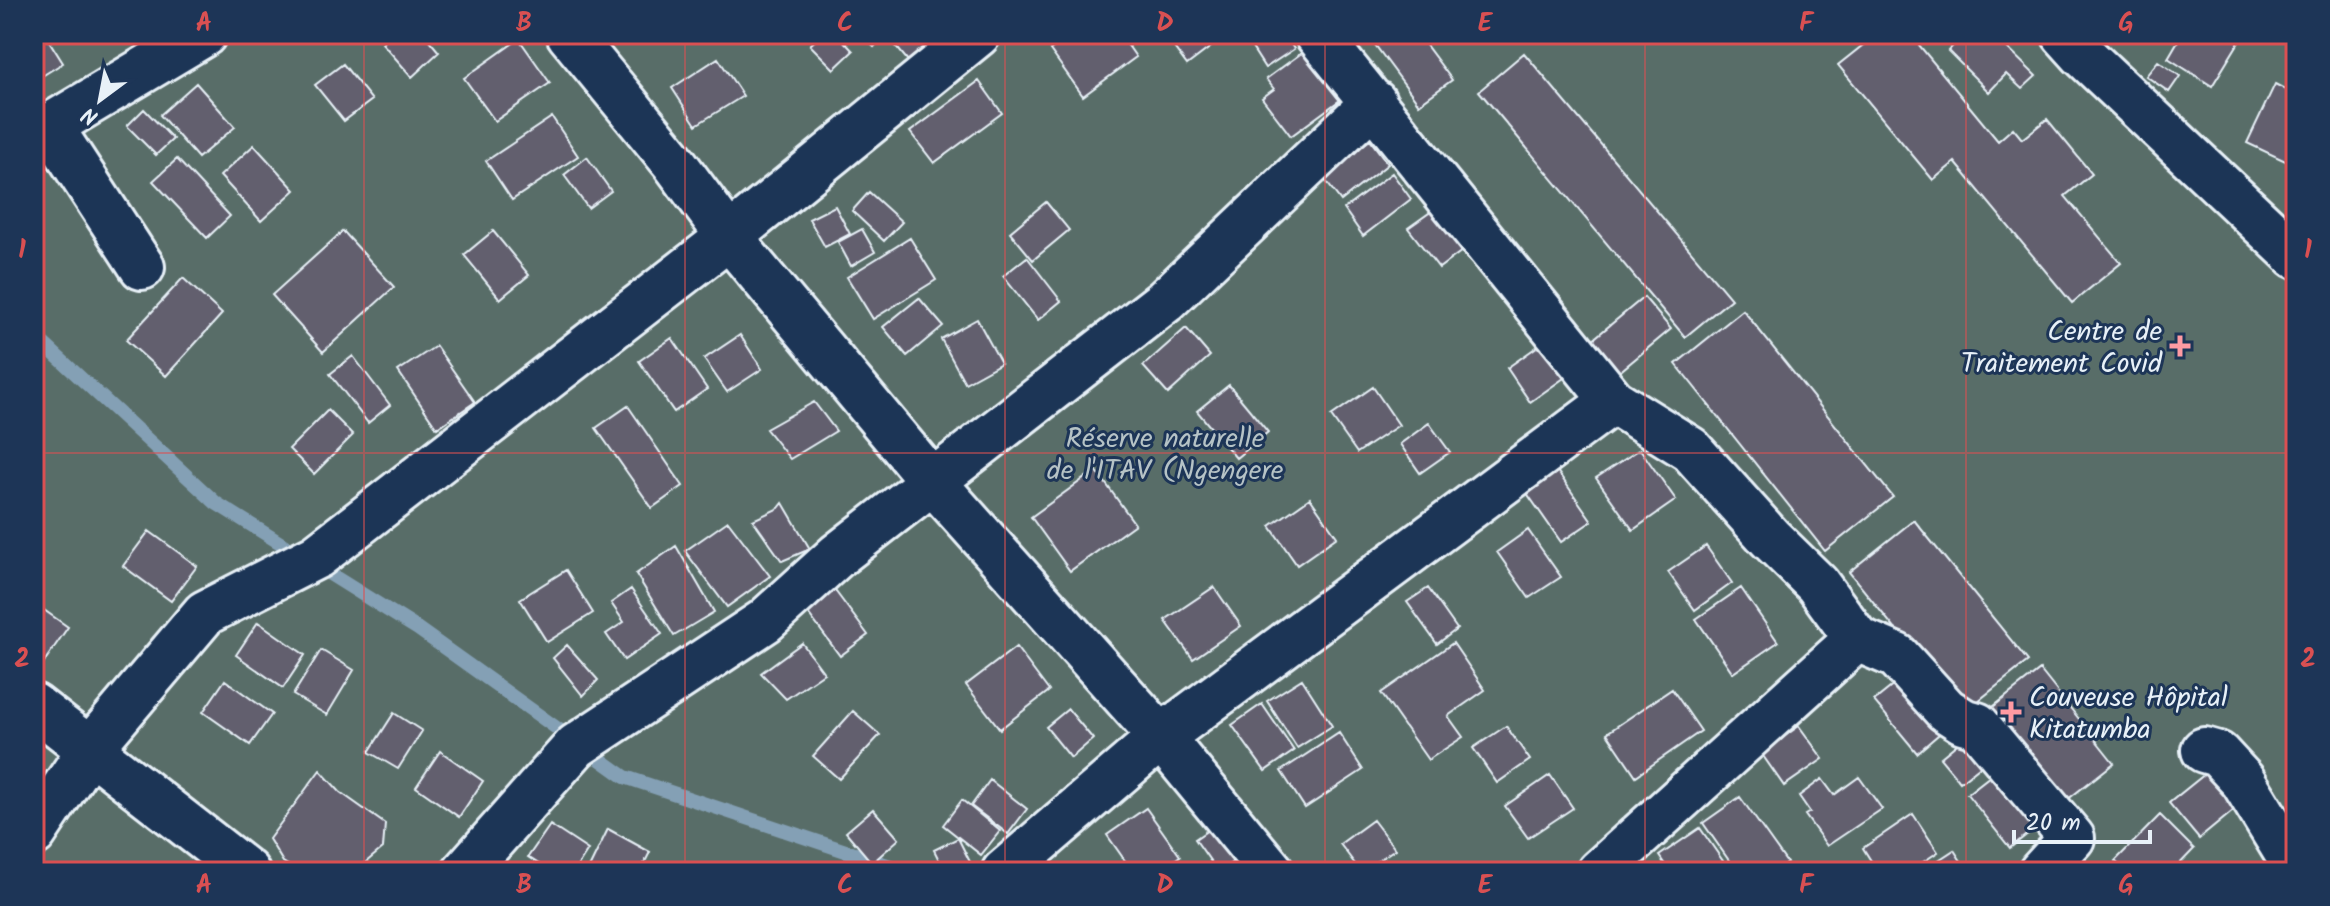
<svg xmlns="http://www.w3.org/2000/svg" width="2330" height="906" viewBox="0 0 2330 906" font-family="Kalam,sans-serif">
<style>
.green{fill:#596d68;stroke:#a0afb0;stroke-width:2}
.lines{fill:none;stroke-linecap:round;stroke-linejoin:round}
.stream{stroke:#84a0b5;stroke-width:14}
.building{fill:#625e6e;stroke:#e8f1f8;stroke-width:2}
.minor-casing{stroke:#e8f1f8;stroke-width:50}
.minor{stroke:#1d3557;stroke-width:44}
.grid{fill:none;stroke:#da5052;stroke-width:2;stroke-opacity:0.55}
.poi-dot{fill:#ff9aa2;stroke:#1d3557;stroke-width:3}
.labels{text-anchor:middle;stroke-width:6;stroke-linejoin:round;paint-order:stroke}
.poi-label{font-size:28px;fill:#e8f1f8;stroke:#1d3557;text-anchor:end}
.park-label{font-size:28px;fill:#b6c3c6;stroke:#1d3557}
.neatline{fill:none;stroke:#da5052;stroke-width:3}
.grid-label{font-size:26px;text-anchor:middle;font-weight:bold;fill:#da5052}
</style>
<rect width="100%" height="100%" fill="#1d3557"/>
<filter id="ink" filterUnits="userSpaceOnUse"><feTurbulence type="fractalNoise" baseFrequency=".0125" numOctaves="2"/><feDisplacementMap in="SourceGraphic" scale="16" xChannelSelector="R" yChannelSelector="G"/><feConvolveMatrix kernelMatrix="1 2 1 2 8 2 1 2 1" color-interpolation-filters="sRGB"/></filter>
<g filter="url(#ink)">
<!-- green -->
<path class="green" d="M34 34H2296V872H34Z"/>
<g class="lines">
<!-- stream -->
<path class="stream" d="M34 335 216 503 418 629 625 777 908 872"/>
</g>
<!-- building -->
<path class="building" d="M34 34H56L48 39 63 63 34 81Z
M392 34H424L439 52 412 77 382 43Z
M822 34H837L853 51 834 69 810 45Z
M860 34H886L874 47Z
M906 34H942L946 39 913 67 894 44Z
M1072 34H1120L1136 57 1083 96 1050 50Z
M1164 34H1228L1187 65Z
M1256 34H1284L1294 49 1265 68 1247 40Z
M1367 34H1423L1420 37 1452 80 1419 104Z
M1877 34H1910L1998 141 2013 128 2022 139 2047 119 2092 174 2065 196 2121 263 2072 303 1955 162 1933 180 1838 65Z
M1964 34H1993L2036 76 2022 89 2006 74 1989 92 1948 51Z
M2182 34H2244L2212 86 2168 58Z
M519 39 550 83 495 121 464 78Z
M1303 52 1340 100 1291 136 1262 98 1274 89 1266 79Z
M1524 53 1731 299 1685 337 1479 91Z
M718 58 743 96 696 125 672 88Z
M2158 61 2180 76 2169 92 2146 76Z
M343 64 372 100 344 121 315 85Z
M979 81 1002 113 934 163 910 132Z
M196 83 235 127 198 158 160 115Z
M2275 84 2292 93 2296 85V166L2247 143Z
M144 109 173 139 156 155 127 126Z
M552 117 578 156 512 200 486 161Z
M1370 140 1388 164 1341 201 1322 176Z
M254 145 295 190 261 221 220 176Z
M587 157 611 191 588 208 564 175Z
M177 159 230 216 207 238 153 181Z
M1392 173 1411 199 1363 236 1344 209Z
M869 192 902 222 884 241 852 211Z
M1046 202 1069 230 1033 260 1010 232Z
M835 206 850 234 825 247 809 219Z
M1432 211 1462 251 1439 268 1408 228Z
M862 229 875 252 851 266 838 242Z
M343 231 394 287 323 352 272 295Z
M493 231 529 275 500 299 464 255Z
M910 238 936 280 873 319 847 277Z
M1027 257 1061 301 1038 320 1003 276Z
M183 278 222 314 166 376 126 340Z
M1644 297 1671 329 1612 378 1585 346Z
M919 298 943 326 907 356 883 327Z
M1743 310 1893 497 1825 551 1676 364Z
M977 319 1001 363 965 383 941 339Z
M1186 328 1210 356 1168 394 1143 366Z
M740 335 762 369 727 392 704 359Z
M672 338 707 389 674 412 639 361Z
M1541 344 1564 378 1530 402 1507 368Z
M436 346 475 402 437 428 398 371Z
M353 356 390 405 368 423 330 374Z
M1229 385 1268 432 1236 458 1197 411Z
M1373 387 1399 425 1357 453 1331 416Z
M814 402 836 431 790 459 766 429Z
M628 406 683 486 652 508 596 428Z
M328 410 353 435 314 474 289 449Z
M1429 423 1450 452 1420 473 1400 444Z
M1640 449 1676 500 1633 530 1596 478Z
M1555 468 1592 521 1561 542 1524 489Z
M1096 470 1135 524 1070 571 1031 517Z
M1310 498 1337 537 1297 565 1270 526Z
M783 503 810 549 782 561 753 520 779 508Z
M1914 520 2028 661 1963 713 1849 572Z
M728 521 770 576 727 607 685 551Z
M1528 530 1561 577 1529 598 1497 552Z
M149 531 197 566 171 601 123 566Z
M676 546 714 612 674 636 636 574Z
M1706 546 1732 583 1695 610 1668 572Z
M566 570 593 613 547 642 520 599Z
M1214 587 1241 626 1193 659 1165 620Z
M833 588 868 635 840 656 805 609Z
M1428 588 1457 629 1437 644 1407 602Z
M1741 588 1778 642 1733 673 1696 619Z
M631 589 662 634 624 660 606 634 624 622 611 603Z
M34 603 68 627 44 662 34 655Z
M258 622 305 655 283 688 236 655Z
M802 643 824 673 786 699 761 673Z
M1453 643 1485 690 1448 716 1463 737 1428 760 1381 693Z
M567 645 598 680 583 696 553 658Z
M1016 647 1049 691 1000 729 966 685Z
M321 650 354 670 327 715 293 695Z
M2040 670 2114 763 2058 807 1984 714Z
M1905 676 1946 728 1917 753 1874 701Z
M1302 679 1332 726 1297 748 1267 701Z
M225 680 272 714 250 745 203 712Z
M1672 689 1701 731 1636 776 1607 733Z
M1262 704 1294 751 1265 771 1232 725Z
M1068 709 1093 739 1071 758 1046 727Z
M853 711 880 735 839 779 813 756Z
M394 713 422 731 398 769 369 752Z
M1506 726 1530 760 1497 783 1473 748Z
M1799 726 1823 759 1784 786 1761 753Z
M1973 731 1993 756 1960 782 1940 758Z
M1339 733 1363 770 1305 808 1281 771Z
M440 751 483 781 459 817 416 787Z
M2003 766 2045 820 2010 848 1967 794Z
M320 770 340 792 385 824 383 848 354 872H299L283 862 269 839Z
M2210 770 2239 806 2199 839 2169 803Z
M1550 775 1573 808 1528 838 1505 806Z
M1859 777 1882 809 1827 846 1805 815 1810 812 1799 796 1822 779 1834 795Z
M990 780 1027 809 1008 834 971 806Z
M1740 797 1787 863 1774 872H1737L1703 823Z
M962 800 1000 831 981 855 943 825Z
M1146 808 1180 856 1157 872H1133L1107 835Z
M873 809 899 839 872 863 846 832Z
M1913 814 1938 852 1908 872H1878L1863 848Z
M2160 815 2194 849 2172 872H2126L2115 861Z
M1373 820 1395 849 1361 872 1340 844Z
M550 825 588 850 574 872H551L528 857Z
M1214 826 1237 859 1218 872 1195 839Z
M1700 828 1723 861 1707 872H1670L1659 856Z
M608 829 650 852 640 872H587Z
M958 838 973 868 964 872H945L934 850Z
M1954 850 1968 872H1940L1934 863Z"/>
<g class="lines">
<!-- minor casing -->
<g class="minor-casing">
<path id="minor" d="M569 34 673 161 729 237 932 481 1161 737 1272 872
M1317 34 1613 401 1690 449 1770 538 1817 584 1857 639 1897 656 1946 710 1963 721 1977 725 2072 838 2041 872
M2064 34 2082 54 2296 256
M142 267 50 126 204 34
M34 706 247 872
M2204 750 2218 754 2243 781 2296 868
M34 833 90 749 205 613 317 556 729 237 978 34
M464 872 576 746 765 621 838 555 1165 301 1374 102
M1004 872 1161 737 1613 401
M1599 872 1857 639"/>
</g>
<!-- minor -->
<use href="#minor" class="minor"/>
</g>
</g>
<!-- grid -->
<path class="grid" d="M364 34V872M685 34V872M1005 34V872M1325 34V872M1645 34V872M1966 34V872M34 453H2296"/>
<!-- markers -->
<g class="poi-dot">
<path d="M2176 334h8v8h8v8h-8v8h-8v-8h-8v-8h8z"/>
<path d="M2007 700h8v8h8v8h-8v8h-8v-8h-8v-8h8z"/>
</g>
<g class="labels">
<!-- poi labels -->
<g class="poi-label">
<text x="2162" y="340">Centre de<tspan x="2162" dy="32">Traitement Covid</tspan></text>
<text x="2029" y="706" text-anchor="start">Couveuse Hôpital<tspan x="2029" dy="32">Kitatumba</tspan></text>
</g>
<!-- park labels -->
<g class="park-label">
<text x="1165" y="447">Réserve naturelle<tspan x="1165" dy="32">de l'ITAV (Ngengere</tspan></text>
</g>
</g>
<!-- margin -->
<rect width="2330" height="906" fill="none" stroke="#1d3557" stroke-width="88"/>
<!-- north arrow -->
<g transform="translate(100 100) rotate(212)" stroke="#1d3557" stroke-width="6" paint-order="stroke">
<path d="M0-6L14 30L0 20L-14 30Z" fill="#e8f1f8"/>
<text y="-12" font-size="22" font-weight="bold" text-anchor="middle" fill="#e8f1f8">N</text>
</g>
<!-- scale -->
<path d="M2014 830v12h136v-12" fill="none" stroke="#e8f1f8" stroke-width="4"/>
<text x="2026" y="830" font-size="24" fill="#e8f1f8" stroke="#1d3557" stroke-width="6" paint-order="stroke">20 m</text>
<rect x="44" y="44" width="2242" height="818" class="neatline"/>
<g class="grid-label">
<text x="204" y="31">A</text>
<text x="524" y="31">B</text>
<text x="845" y="31">C</text>
<text x="1165" y="31">D</text>
<text x="1485" y="31">E</text>
<text x="1806" y="31">F</text>
<text x="2126" y="31">G</text>
<text x="22" y="258">1</text>
<text x="2308" y="258">1</text>
<text x="22" y="667">2</text>
<text x="2308" y="667">2</text>
<text x="204" y="893">A</text>
<text x="524" y="893">B</text>
<text x="845" y="893">C</text>
<text x="1165" y="893">D</text>
<text x="1485" y="893">E</text>
<text x="1806" y="893">F</text>
<text x="2126" y="893">G</text>
</g>
</svg>
